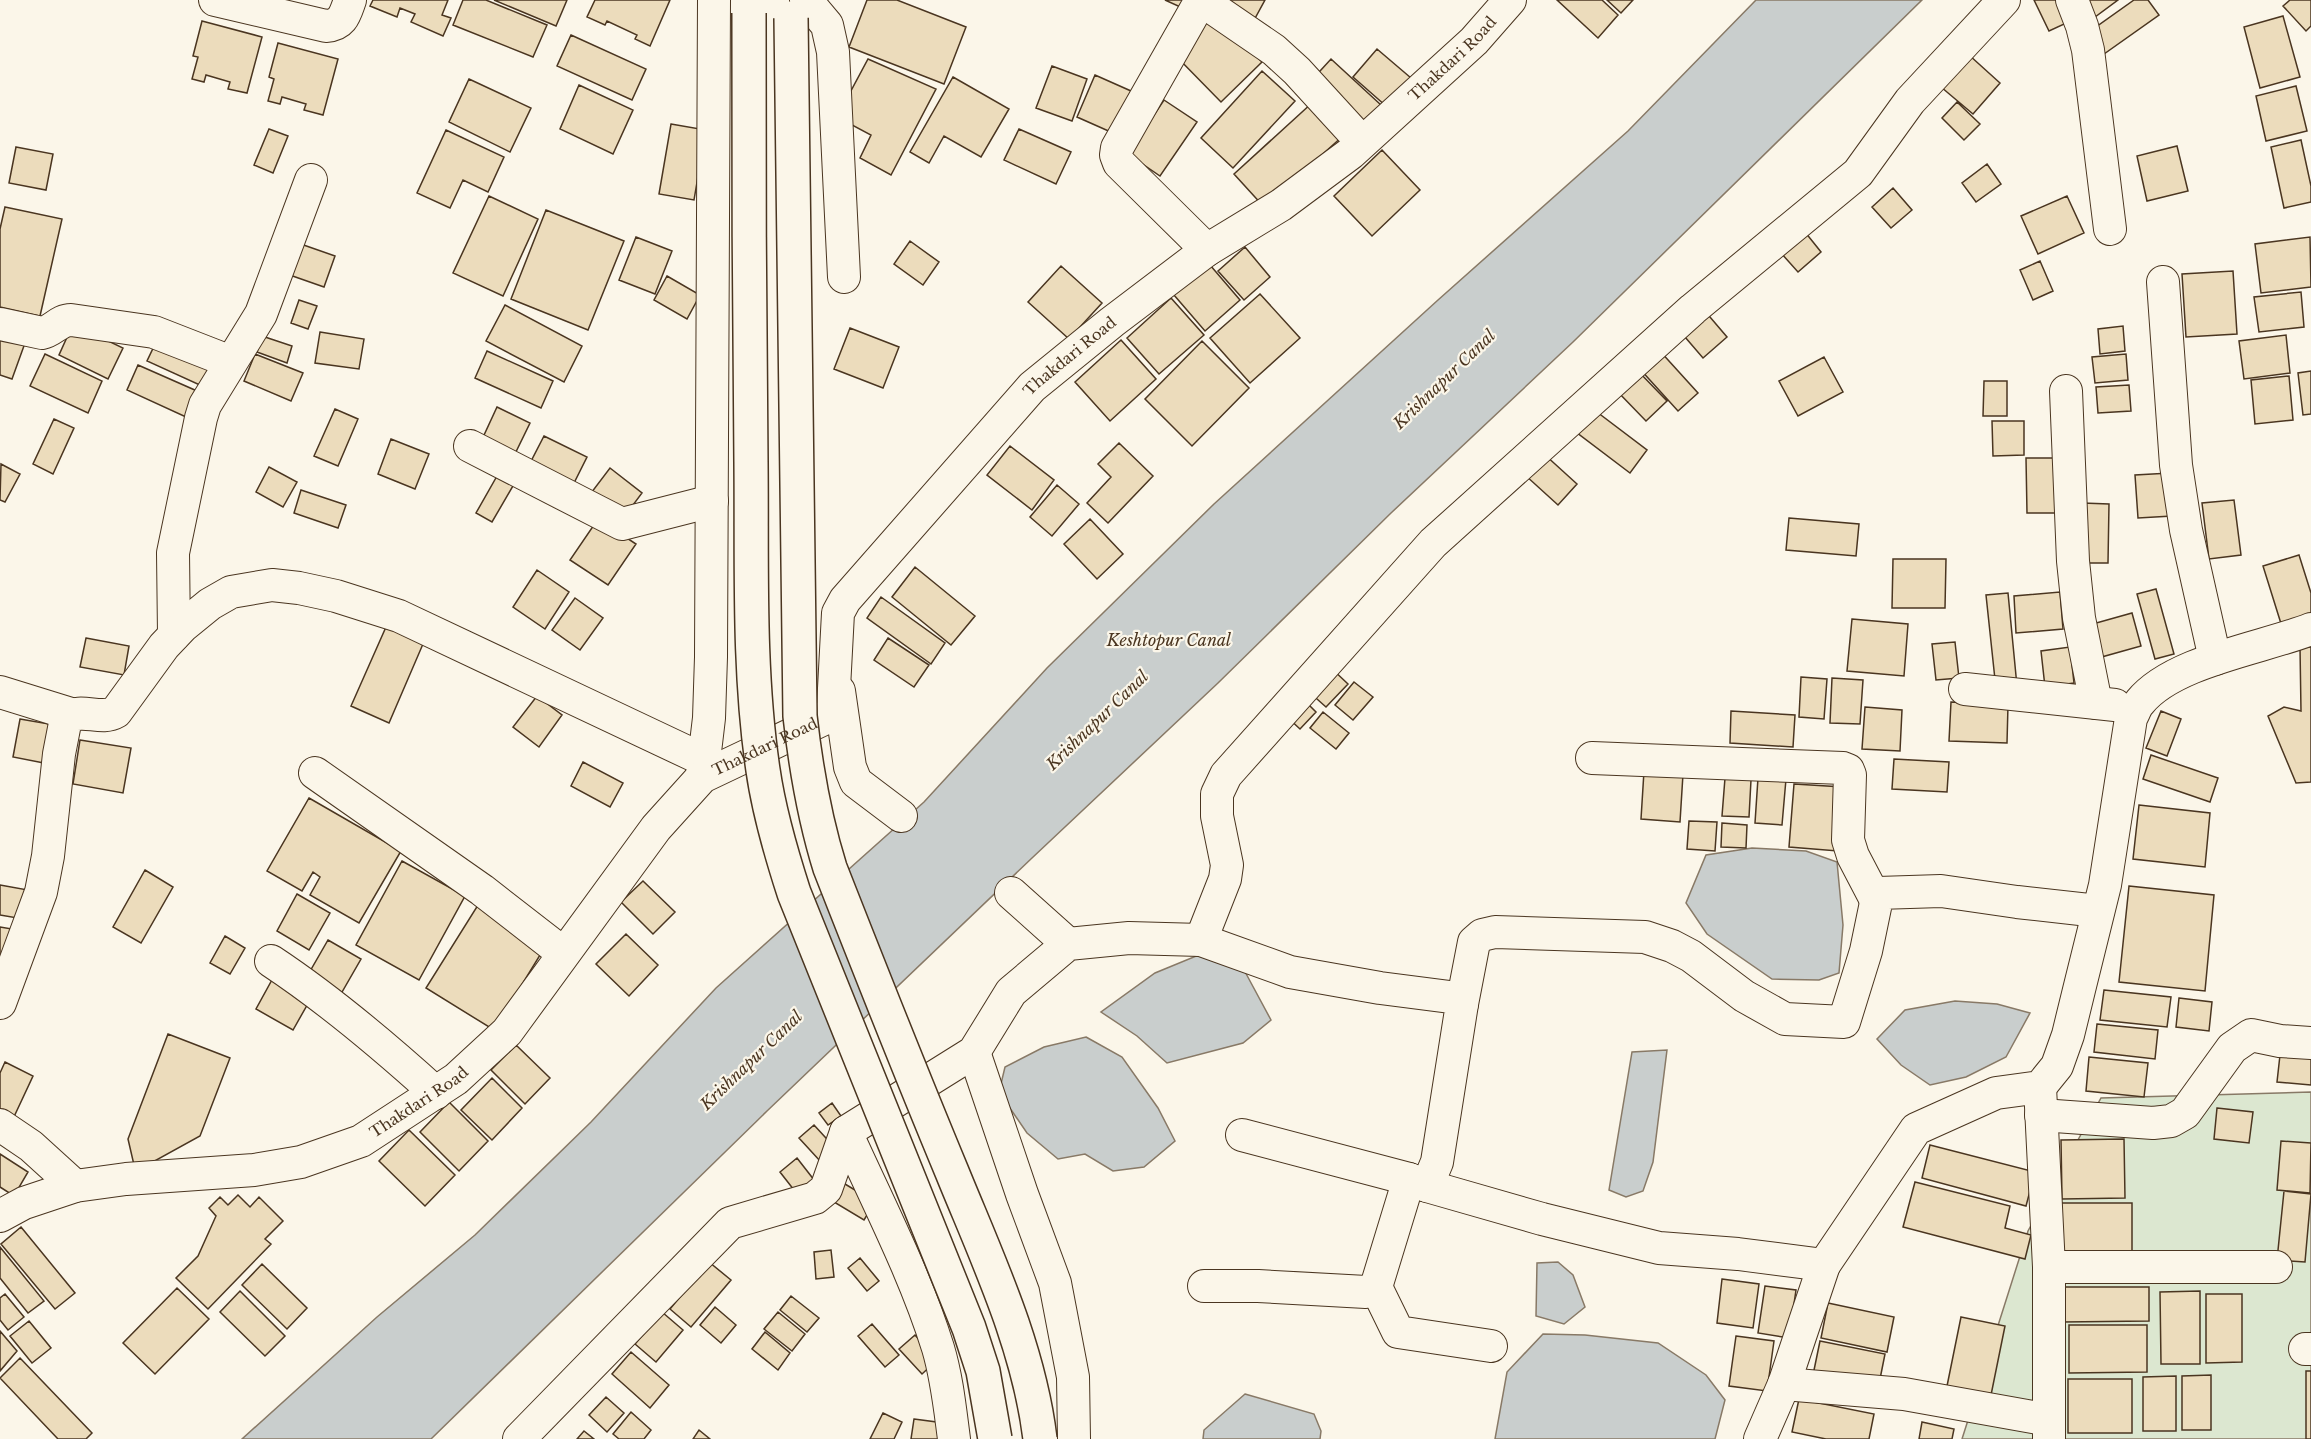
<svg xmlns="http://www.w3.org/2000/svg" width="2311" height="1439" viewBox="0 0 2311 1439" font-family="'Libre Baskerville',serif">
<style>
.green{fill:#dce7d0;stroke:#887966;stroke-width:1.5}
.water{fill:#c9cecd;stroke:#887966;stroke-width:1.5}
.building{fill:#ecdcbc;stroke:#4a3520;stroke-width:1.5}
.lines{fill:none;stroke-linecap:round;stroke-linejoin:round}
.minor-casing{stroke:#4a3520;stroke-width:34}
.minor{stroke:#fbf6e9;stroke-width:32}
.major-bridge-casing{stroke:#4a3520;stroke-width:36;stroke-linecap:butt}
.major-bridge{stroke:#fbf6e9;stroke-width:33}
.labels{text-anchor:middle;stroke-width:4.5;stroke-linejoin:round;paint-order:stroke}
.street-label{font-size:15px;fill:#4a3520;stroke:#fbf6e9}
.water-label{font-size:16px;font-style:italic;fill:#4a3520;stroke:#fbf6e9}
</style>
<rect width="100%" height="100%" fill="#fbf6e9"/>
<!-- green -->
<path class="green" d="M2311 1092V1439H1962L2028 1231 2101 1098Z"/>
<!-- water -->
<path class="water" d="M1756 0H1922L1573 342 1391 513 1218 683 1032 858 767 1111 431 1439H242L377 1317 475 1235 591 1122 716 988 924 802 1047 668 1214 504 1438 300 1628 131Z
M1752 848 1806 851 1837 862 1843 925 1839 973 1819 980 1772 979 1707 934 1686 903 1706 855Z
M1201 954 1243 968 1271 1020 1243 1043 1167 1063 1137 1036 1101 1012 1155 973Z
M1955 1001 1997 1004 2030 1013 2006 1057 1966 1077 1930 1085 1901 1065 1877 1039 1905 1010Z
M1086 1037 1122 1057 1158 1108 1175 1141 1144 1167 1113 1171 1085 1154 1058 1159 1027 1133 999 1092 1005 1067 1044 1047Z
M1667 1050 1653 1162 1643 1191 1626 1197 1609 1190 1632 1052Z
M1558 1262 1573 1275 1585 1307 1564 1324 1536 1316 1537 1263Z
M1543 1334 1585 1335 1658 1343 1706 1375 1725 1400 1715 1439H1495L1507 1372Z
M1245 1394 1314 1414 1321 1431 1320 1439H1203L1204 1430Z"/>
<!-- building -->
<path class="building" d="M373 0H448L442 15 451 18 443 36 411 22 415 14 400 8 397 17 370 6Z
M463 0H486L547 25 533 57 453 25Z
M494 0H567L556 26Z
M595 0H670L650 46 635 39 637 35 607 21 605 25 587 17Z
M867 0H897L966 27 944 84 849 47Z
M1165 0H1191L1187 10Z
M1213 0H1265L1253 22Z
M1557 0H1602L1618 15 1598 38Z
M1607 0H1633L1621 13Z
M2034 0H2063L2073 20 2049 31Z
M2077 0H2118L2091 20Z
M2134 0H2148L2159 15 2104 54 2089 32Z
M2290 0H2311V26L2306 31 2283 6Z
M1215 14 1262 62 1221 102 1174 54Z
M2283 16 2300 77 2260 88 2244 27Z
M202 21 262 37 247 93 228 89 230 82 206 75 204 82 192 79 198 57 193 56Z
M571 35 646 69 632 100 557 66Z
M278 43 338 59 323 115 304 110 306 104 282 97 280 104 268 101 274 79 269 77Z
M1377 49 1411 78 1386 106 1353 77Z
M1969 55 2000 83 1973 114 1941 87Z
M868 59 936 89 891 175 860 158 871 135 837 117Z
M1331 59 1381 105 1361 128 1310 82Z
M1052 66 1087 79 1072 121 1036 108Z
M1262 71 1295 101 1233 168 1201 138Z
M1095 75 1140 95 1122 137 1077 117Z
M953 77 1009 109 981 157 944 136 929 163 910 152Z
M469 79 531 108 510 152 449 122Z
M579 85 633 110 613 154 560 129Z
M2296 86 2307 131 2266 141 2256 96Z
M1164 100 1197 122 1160 176 1128 154Z
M1313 102 1344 135 1264 207 1234 174Z
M1957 102 1980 124 1964 140 1942 118Z
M671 124 706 130 694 200 659 194Z
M269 129 288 136 273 173 254 165Z
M1019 129 1071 152 1056 184 1004 160Z
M446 130 504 157 488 192 463 180 450 208 417 193Z
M2301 140 2311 186V202L2284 208 2271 147Z
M2177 146 2188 191 2147 201 2137 156Z
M16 147 53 154 46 190 9 183Z
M1382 150 1420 190 1372 236 1334 196Z
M1987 164 2001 184 1976 202 1962 183Z
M1893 188 1912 210 1891 228 1872 207Z
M489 196 538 219 503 296 453 273Z
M2067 196 2084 233 2038 254 2021 216Z
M5 207 62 219 40 316 0 307V229Z
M546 210 624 241 588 330 511 299Z
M1805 232 1821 252 1798 272 1781 253Z
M636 237 672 251 655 294 619 280Z
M2310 237 2311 287 2261 293 2255 244Z
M910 241 939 262 923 285 894 264Z
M295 242 335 256 324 287 284 273Z
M1245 247 1270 277 1244 300 1218 271Z
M2040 261 2053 291 2033 300 2020 270Z
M1210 265 1240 300 1205 331 1174 295Z
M1061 266 1102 303 1069 339 1028 302Z
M2233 271 2237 334 2186 337 2182 274Z
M667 276 700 295 687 319 654 300Z
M2301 292 2304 327 2259 332 2254 297Z
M1260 294 1300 338 1250 383 1210 338Z
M1171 298 1204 335 1159 374 1127 338Z
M299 300 317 306 308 329 291 323Z
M505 305 582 346 564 382 486 341Z
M1704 310 1727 337 1703 358 1679 330Z
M73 324 123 348 108 379 59 355Z
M2123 326 2125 351 2100 354 2098 329Z
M850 328 899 347 883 388 834 369Z
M320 332 364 339 359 369 315 363Z
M0 335 25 343 12 379 0 375Z
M2286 335 2290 373 2244 379 2239 341Z
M262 336 292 346 287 363 257 352Z
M158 338 212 363 202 386 147 361Z
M1121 340 1156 379 1110 421 1075 382Z
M1202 341 1249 388 1192 446 1145 399Z
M1659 350 1698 393 1678 411 1639 368Z
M487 351 553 381 541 408 475 378Z
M45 354 102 381 88 413 30 386Z
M255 354 303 373 291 401 244 381Z
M2126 354 2128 380 2095 383 2092 357Z
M1824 357 1843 392 1798 416 1779 381Z
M138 365 197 391 186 417 127 390Z
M1637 370 1667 401 1646 421 1616 390Z
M2311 371V414L2303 415 2298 373Z
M2289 376 2293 420 2255 424 2251 380Z
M1984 381H2007V416H1983Z
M2129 385 2131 411 2098 413 2096 387Z
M1589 406 1647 450 1630 473 1572 429Z
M497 407 530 423 511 462 479 446Z
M335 409 358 419 338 466 314 456Z
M54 419 74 428 53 474 33 464Z
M1992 421H2024V455L1993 456Z
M544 436 587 457 569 493 526 471Z
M391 439 429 454 415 489 378 474Z
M1119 443 1153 476 1108 523 1087 503 1111 477 1098 464Z
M1010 446 1054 480 1032 510 987 475Z
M1544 454 1577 484 1558 505 1525 475Z
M2026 458H2060L2061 513H2027Z
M1 464 20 474 5 502 0 500Z
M269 467 297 482 283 507 256 492Z
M610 468 642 493 621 521 588 497Z
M501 469 517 479 492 522 476 513Z
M2170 473 2172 516 2138 518 2135 475Z
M1057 485 1079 504 1052 536 1030 517Z
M301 490 346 505 338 528 294 513Z
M2234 500 2241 555 2209 559 2202 503Z
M2082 503 2109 504 2108 563H2081Z
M1789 518 1859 524 1856 556 1786 550Z
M598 519 636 544 608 585 570 560Z
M1090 519 1123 554 1097 579 1064 544Z
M2299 555 2311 593V621L2283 630 2263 566Z
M1893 559H1946L1945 608H1892Z
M915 567 975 616 951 645 892 597Z
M537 570 569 592 545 629 513 607Z
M2156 589 2174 654 2155 659 2137 594Z
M2060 592 2063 629 2016 633 2014 596Z
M2008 593 2017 686 1996 689 1986 595Z
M881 597 945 643 931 664 867 618Z
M575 598 603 618 580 650 552 630Z
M2132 613 2141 646 2098 658 2089 625Z
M1852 619 1908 624 1904 676 1847 671Z
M386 627 423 644 389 723 351 706Z
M86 638 129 646 124 675 80 667Z
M888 638 929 665 914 687 874 660Z
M1955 642 1959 678 1936 680 1932 644Z
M2070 647 2074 683 2045 687 2041 651Z
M2300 647H2311V782L2296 783 2268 716 2284 707 2301 711Z
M1330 667 1348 684 1326 707 1308 691Z
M1801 677 1827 679 1824 719 1799 717Z
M1832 678 1863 680 1860 724 1830 723Z
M1354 682 1373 697 1353 720 1335 705Z
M537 696 562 715 539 747 513 727Z
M1302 698 1316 712 1300 729 1285 715Z
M1951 702 2008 705 2007 743 1949 741Z
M1865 707 1902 710 1900 751 1862 749Z
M1731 711 1795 715 1793 747 1730 743Z
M2161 711 2181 719 2167 756 2146 748Z
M1323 712 1349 733 1336 749 1310 728Z
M20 719 55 725 49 764 13 757Z
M80 740 131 748 123 793 73 784Z
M2151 755 2218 778 2210 802 2143 779Z
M1894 759 1949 762 1947 792 1892 789Z
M583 762 623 783 610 807 571 786Z
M1644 771 1683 774 1680 822 1641 819Z
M1725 778 1751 780 1749 817 1722 816Z
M1758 778 1786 779 1782 825 1755 823Z
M1794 784 1843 787 1838 851 1789 847Z
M309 798 401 851 359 923 310 895 320 877 313 872 302 891 267 871Z
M2139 805 2210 813 2205 867 2133 859Z
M1689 821 1717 822 1715 851 1687 849Z
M1722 823 1747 825 1746 848 1721 847Z
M402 861 465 896 419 980 356 945Z
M145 870 173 887 141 943 113 927Z
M643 881 675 912 653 934 621 902Z
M0 885 28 890 23 919 0 915Z
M2129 886 2214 895 2205 991 2119 982Z
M297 894 330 913 309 950 277 931Z
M478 905 545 947 494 1030 426 988Z
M0 927 18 930 13 959 0 957Z
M626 934 658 965 629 996 596 964Z
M225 936 245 948 230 974 210 963Z
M328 940 361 959 338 999 305 980Z
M273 978 310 1000 293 1030 256 1009Z
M2104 990 2171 997 2167 1027 2100 1020Z
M2179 998 2212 1002 2209 1031 2176 1027Z
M2097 1024 2158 1030 2155 1059 2094 1052Z
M168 1034 230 1058 200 1136 142 1168 134 1165 128 1139Z
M516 1045 550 1078 525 1104 491 1070Z
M2280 1055 2311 1058V1085L2277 1082Z
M2089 1057 2148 1063 2144 1097 2086 1091Z
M5 1062 33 1076 12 1121 0 1115V1073Z
M492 1078 522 1108 492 1140 461 1110Z
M449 1102 488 1141 459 1171 420 1132Z
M832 1103 841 1116 828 1125 819 1113Z
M2217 1108 2253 1112 2249 1143 2214 1139Z
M814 1125 836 1149 821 1162 799 1138Z
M409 1130 455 1175 425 1206 379 1161Z
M2124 1139 2125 1198 2062 1199 2061 1140Z
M2281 1141 2311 1143 2310 1193 2277 1190Z
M1930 1145 2035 1172 2026 1206 1922 1178Z
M0 1154 28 1172 14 1196 0 1187Z
M797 1158 818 1185 801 1199 780 1172Z
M840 1181 875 1202 864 1220 829 1199Z
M1915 1182 2010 1206 2005 1228 2031 1235 2025 1259 1903 1227Z
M2284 1191 2311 1194 2305 1262 2277 1260Z
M238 1195 250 1207 259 1197 283 1221 265 1239 271 1244 208 1309 176 1278 198 1256 216 1216 209 1208 220 1197 228 1205Z
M2058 1203H2132V1260H2058Z
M21 1227 75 1293 55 1309 1 1244Z
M0 1247 44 1301 28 1313 0 1278Z
M831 1250 834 1277 816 1279 814 1252Z
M860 1258 879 1281 867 1291 848 1268Z
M709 1262 731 1280 691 1327 670 1309Z
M262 1264 307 1308 287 1329 242 1285Z
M1722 1279 1759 1284 1753 1328 1717 1323Z
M1765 1286 1796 1290 1789 1338 1758 1333Z
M2062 1287H2149V1321L2062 1322Z
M177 1288 209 1319 155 1374 123 1343Z
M240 1291 285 1336 265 1356 220 1312Z
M2200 1291V1364H2161L2160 1292Z
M5 1294 24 1317 8 1330 0 1320V1298Z
M2206 1294H2242V1362L2206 1363Z
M791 1296 819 1318 807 1332 780 1310Z
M1828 1303 1894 1317 1887 1352 1821 1338Z
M715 1307 736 1325 721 1343 700 1325Z
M662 1312 683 1330 656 1362 635 1344Z
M778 1312 805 1334 792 1351 764 1329Z
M1961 1317 2005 1326 1990 1400 1946 1391Z
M29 1321 51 1348 32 1363 10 1336Z
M872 1324 899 1355 885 1367 858 1336Z
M2069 1325H2147V1372L2069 1373Z
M0 1331 17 1351 0 1371Z
M765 1332 790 1353 778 1370 752 1349Z
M915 1335 937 1360 922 1374 899 1349Z
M1736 1336 1774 1341 1767 1391 1729 1386Z
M1820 1341 1885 1354 1878 1389 1813 1375Z
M631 1352 669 1385 650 1408 612 1374Z
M20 1358 92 1433 86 1439H58L0 1378Z
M2306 1371H2311V1439H2306Z
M2211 1375V1430H2182V1376Z
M2176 1376V1431H2143V1377Z
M2068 1379H2132V1433H2068Z
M606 1397 624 1413 607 1432 589 1415Z
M1799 1399 1874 1414 1869 1439H1826L1792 1432Z
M631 1412 651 1430 644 1439H619L613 1434Z
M883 1413 902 1422 894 1439H870Z
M914 1419 944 1423 941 1439H911Z
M1922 1422 1954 1429 1952 1439H1919Z
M699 1430 710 1439H693Z
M584 1431 594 1439H577Z"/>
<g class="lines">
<!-- minor casing -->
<g class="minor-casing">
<g id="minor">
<path d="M215 0 326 26C343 25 345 14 350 0"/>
<path d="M806 0 827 25 833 52 844 277"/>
<path d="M1201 0 1117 148 1116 155 1119 163 1207 250"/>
<path d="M1201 0 1274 50 1297 71 1362 142"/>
<path d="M2072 0 2082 26 2088 50 2110 229"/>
<path d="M2163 282 2176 465 2186 530 2215 659"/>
<path d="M0 324 42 333C53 331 59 320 71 320L154 332 231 362"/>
<path d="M2066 391 2073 561 2079 618 2096 703"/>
<path d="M470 446 622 524 712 501"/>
<path d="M174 635 173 553 201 418 205 405 261 314 311 180"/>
<path d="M1965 689 2115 705"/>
<path d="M839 691 850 767 856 782 901 816"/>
<path d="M0 692 71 714"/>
<path d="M1592 758 1843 768 1848 770 1850 775 1848 840 1853 856 1876 900"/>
<path d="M315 773 482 890 563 953"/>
<path d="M702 777 709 718 711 657 714 0"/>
<path d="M1011 893 1068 944"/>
<path d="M1201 940 1225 879 1227 865 1217 816V794L1226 775 1433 543 1693 309 1858 173 1910 101 2004 0"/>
<path d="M271 961C330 1000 383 1045 436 1093"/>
<path d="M0 1003 41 892 48 856 59 754 66 718C81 707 101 721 116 712L164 646 183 626 210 604 231 592 272 585 299 588 336 596 399 616 704 760"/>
<path d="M1462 1004 1474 942 1482 935 1495 932 1645 937 1672 946 1691 956 1744 996 1785 1019 1844 1022 1866 951 1878 893 1941 891 2017 902 2098 911"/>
<path d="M974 1052 1022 1194 1055 1283 1073 1377 1074 1439"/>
<path d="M2040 1087 2049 1267V1439"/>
<path d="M2041 1115 2153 1123 2171 1121 2185 1113 2232 1048 2251 1035 2280 1041 2311 1043"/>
<path d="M0 1125 31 1146 75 1186"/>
<path d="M846 1132C878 1203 915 1274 938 1348 947 1378 950 1409 954 1439"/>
<path d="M1242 1135 1409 1179"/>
<path id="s1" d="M0 1216 24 1203 75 1186 126 1179 254 1170 301 1162 361 1141 456 1079 507 1032 656 828 702 777 828 717 833 707 838 613 845 600 1032 387 1112 322 1207 250 1281 205 1351 153 1474 41 1510 0"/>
<path d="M2049 1267H2276"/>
<path d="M1204 1286H1258L1366 1292 1376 1287 1409 1179 1427 1186"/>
<path d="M1376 1287 1398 1332 1491 1346"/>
<path d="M2305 1349H2311"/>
<path d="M1784 1384 1904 1394 2049 1420"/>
<path d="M519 1439 730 1223 815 1198 826 1189 846 1132 974 1052 1011 992 1068 944 1129 938 1201 940 1290 972 1380 988 1450 997 1462 1004 1437 1162 1427 1186 1542 1219 1659 1248 1738 1254 1824 1265 1916 1129 1996 1093 2040 1087 2057 1066 2068 1035 2079 990 2105 885 2131 718C2134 713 2136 706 2140 702 2173 661 2263 648 2311 629"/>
<path d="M1760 1439 1784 1384 1824 1265"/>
</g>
</g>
<!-- minor -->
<use href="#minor" class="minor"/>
<!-- major-bridge casing -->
<g class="major-bridge-casing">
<path id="major-bridge" d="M749 13C749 163 749 312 751 462 752 564 748 669 763 770 769 812 781 853 794 893L969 1328 983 1371 995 1439
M791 18 800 716C806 769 814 817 830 868 870 970 910 1071 952 1172 987 1258 1029 1346 1040 1439"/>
</g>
<!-- major-bridge -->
<use href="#major-bridge" class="major-bridge"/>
</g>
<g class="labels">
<!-- street labels -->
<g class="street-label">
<text dy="5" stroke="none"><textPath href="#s1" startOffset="1954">Thakdari Road</textPath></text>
<text dy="5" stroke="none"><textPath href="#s1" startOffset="1468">Thakdari Road</textPath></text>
<text dy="5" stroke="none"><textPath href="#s1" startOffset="946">Thakdari Road</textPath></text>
<text dy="5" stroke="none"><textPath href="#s1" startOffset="442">Thakdari Road</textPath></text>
</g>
<!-- water labels -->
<g class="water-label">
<text transform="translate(1444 379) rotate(-44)" y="6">Krishnapur Canal</text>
<text x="1169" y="646">Keshtopur Canal</text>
<text transform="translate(1097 720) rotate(-44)" y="6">Krishnapur Canal</text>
<text transform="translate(751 1060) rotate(-44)" y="6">Krishnapur Canal</text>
</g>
</g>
</svg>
